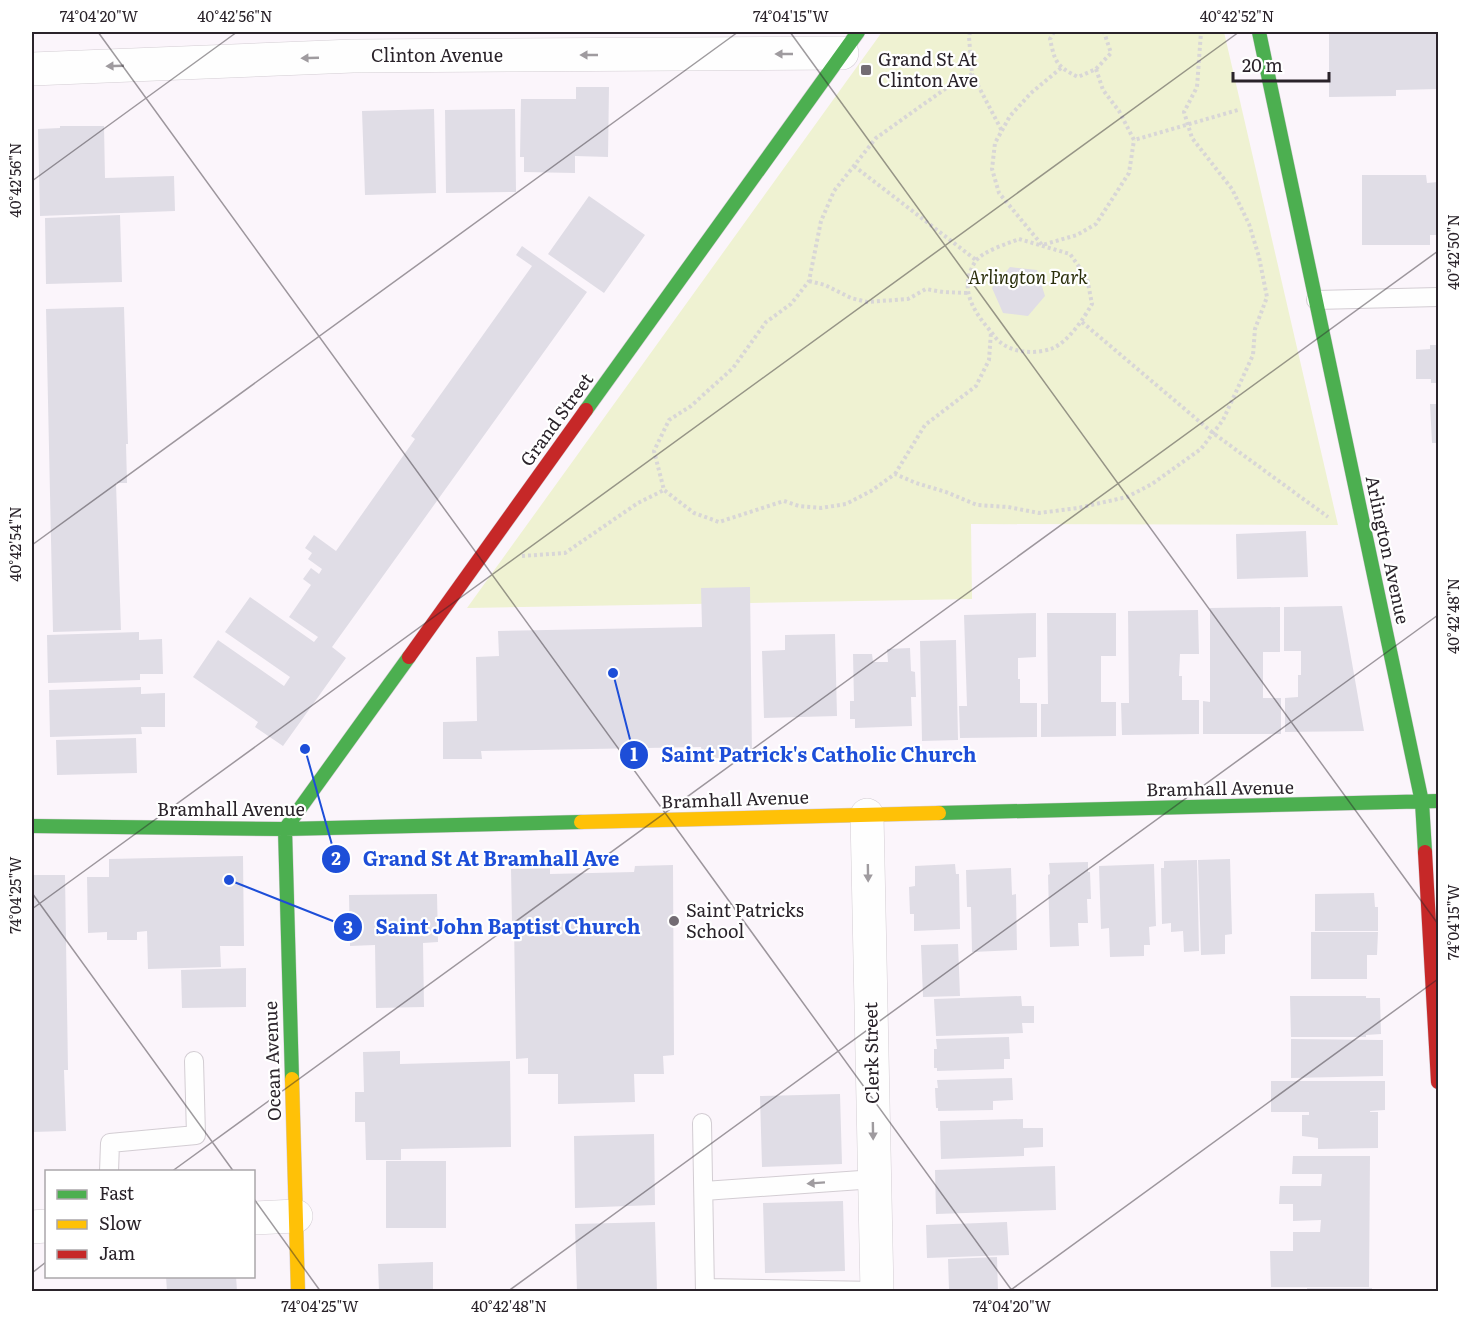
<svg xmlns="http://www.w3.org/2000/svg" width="1470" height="1323" viewBox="0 0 1470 1323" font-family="Literata,serif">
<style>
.green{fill:#eff2d2}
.building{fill:#e0dde6}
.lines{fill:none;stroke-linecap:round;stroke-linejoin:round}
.lane-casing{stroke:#d3cdd3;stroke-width:20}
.street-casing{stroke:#d3cdd3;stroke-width:34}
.fast-casing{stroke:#d3cdd3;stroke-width:15}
.slow-casing{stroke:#d3cdd3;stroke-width:15}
.jam-casing{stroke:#d3cdd3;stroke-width:15}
.path{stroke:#d8d6d7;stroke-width:4;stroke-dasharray:3 3;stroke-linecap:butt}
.lane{stroke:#fefefe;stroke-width:18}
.street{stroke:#fefefe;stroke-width:33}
.fast{stroke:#4caf50;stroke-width:14}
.slow{stroke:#ffc107;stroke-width:14}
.jam{stroke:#c62828;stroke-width:14}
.oneway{fill:#9f9b9f}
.ticks{fill:none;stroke:#2a232a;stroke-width:1.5;stroke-opacity:0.45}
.poi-dot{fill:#736c73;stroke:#fff;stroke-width:2}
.labels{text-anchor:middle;stroke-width:4.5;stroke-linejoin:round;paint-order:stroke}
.street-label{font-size:18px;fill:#2a232a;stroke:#fff}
.poi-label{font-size:18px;fill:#2a232a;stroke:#fff;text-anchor:start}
.park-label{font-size:18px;font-style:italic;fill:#2a2e0b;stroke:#fff}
.leader{fill:none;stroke:#1d4ed8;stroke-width:2}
.callout-dot{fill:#1d4ed8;stroke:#fff;stroke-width:2}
.mark-label{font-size:18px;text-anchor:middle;font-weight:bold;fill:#fff}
.callout-label{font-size:20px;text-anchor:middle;font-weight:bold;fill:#1d4ed8;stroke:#fff;stroke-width:4.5;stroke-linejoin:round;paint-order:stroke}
.neatline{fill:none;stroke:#2a232a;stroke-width:2}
.ticks-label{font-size:15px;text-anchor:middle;fill:#2a232a}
</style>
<rect width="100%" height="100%" fill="#fbf5fb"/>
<!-- green -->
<path class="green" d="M882 32H1224L1338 525 971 524 972 599 467 608Z"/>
<!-- building -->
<path class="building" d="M1329 32H1438V89L1396 90V96L1329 97Z
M576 87H609L608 157 575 156V173L524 172V157H520L521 99H576Z
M434 109 436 193 365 195 362 111Z
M515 109 516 192 446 193 445 110Z
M60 126H104L105 178 174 176 175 211 40 216 38 129 60 128Z
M1362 175H1426L1427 183 1438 182V235H1430V245H1362Z
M589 196 645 235 604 293 548 254Z
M120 215 122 282 46 284 45 218Z
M522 246 587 292 332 647 346 658 283 746 255 727 258 722 193 677 218 640 284 686 290 677 225 632 250 597 314 642 318 637 289 617 311 585 303 579 311 568 319 574 322 569 308 559 312 553 305 548 314 535 336 551 415 439 411 436 532 266 516 255Z
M1010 267 1037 270 1045 296 1028 316 1003 313 992 288Z
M124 307 128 444H126L127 483H116L121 630 53 632 46 309Z
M1430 345H1438V383H1431V379H1416V350L1430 349Z
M1430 404H1438V443H1432Z
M1306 531 1308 577 1237 579 1236 534Z
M750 587 752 758H702L701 747 481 751 482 759H443V722L477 721 476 657 499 656 498 631 702 627 701 588Z
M1342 606 1364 731 1285 732V698L1298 697V675H1301V651H1284V607Z
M1280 607V652H1263V698H1281V734H1203V701L1210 702V608Z
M1198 610 1199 654H1180L1179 676H1182V700H1199V734L1122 735 1121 703H1129L1128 611Z
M1036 613V657L1018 658V679H1020V703H1037V737L960 738 959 706H967L964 615Z
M1047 613H1116V656H1101V702H1116V736L1041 737V704H1048Z
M139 632V640L162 639 163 674H140V680L48 683 47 635Z
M835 634 837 716 764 718 762 651 785 650V635Z
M956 640 958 740 922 741 920 641Z
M910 648 911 671 915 672 916 697H911L912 726 855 728V719H850V701H854L853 654H872L873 662H888L887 649Z
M141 687V694L165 693V727H141L142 734 50 737 49 690Z
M136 738 137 773 57 775 56 740Z
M243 856 244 946H220L221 967 148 969 147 931 137 932V940H107V932L88 933 87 877H109V859Z
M1230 859 1232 934 1225 935V954L1201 955 1198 860Z
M1197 860 1199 951 1184 952 1183 931 1171 932V923L1162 924 1161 868H1164V861Z
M1088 862V872H1090L1091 899H1087L1088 923H1078L1079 946 1050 947 1048 875 1050 874 1049 863Z
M955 864 956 874H959L960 929 914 931V914H910L909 887 915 886V866Z
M1154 864 1156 926 1149 927 1150 945H1144V956L1110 957 1109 928 1101 929 1099 866Z
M673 865 674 1055 663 1056 664 1074H634L635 1102 558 1104V1074H528V1058L516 1059 514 923H512L511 869 550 868V874L634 872 635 866Z
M1011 868 1012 895 1016 894 1017 950 972 952 971 907H967L966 870Z
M32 875H65L68 1070H64L66 1131 32 1132Z
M1374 893 1375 907H1378V931H1315V894Z
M437 894 438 942 423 943 424 1007 376 1008 375 945 350 946 349 895Z
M1311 932H1378L1377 955H1367V979H1311Z
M958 944 960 996 923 997 921 945Z
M246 968V1007L182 1008 181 970Z
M1021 996 1022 1006H1034V1023H1022L1023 1033 936 1036 934 999Z
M1290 996H1366V998H1380L1381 1034 1366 1035V1037H1291Z
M1009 1037 1010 1059H1004V1069L937 1071V1068H934V1049H937L936 1039Z
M1291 1039 1383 1040V1076L1291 1078Z
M400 1051V1064L510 1061 511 1147 401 1149V1160H366L365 1122H355V1092H364L363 1052Z
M1012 1078 1013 1100 993 1101V1110L938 1111V1108H936L935 1088H938L937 1080Z
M1271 1081H1385V1110L1370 1111V1112H1378V1148L1318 1149V1138L1302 1136V1115H1309V1112H1271Z
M840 1094 842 1164 762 1167 760 1096Z
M1023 1119V1128H1043V1147L1024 1148V1156L941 1159 940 1121Z
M654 1134 655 1205 575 1208 574 1136Z
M1293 1156H1370L1369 1287H1271L1270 1251H1293V1232H1320L1321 1220 1293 1221V1204H1279L1280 1186H1321L1322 1174H1292Z
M386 1161H446V1228H386Z
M1055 1166 1056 1210 936 1214 935 1170Z
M843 1201 845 1271 765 1273 763 1203Z
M655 1222 657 1292H577L575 1224Z
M1007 1222 1009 1255 927 1258 926 1225Z
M997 1257 998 1292H944V1290L949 1289 948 1259Z
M433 1262V1292H379L378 1264Z
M166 1276H236L237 1291 167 1292Z
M1307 1288H1372V1292H1307Z"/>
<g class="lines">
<!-- lane casing -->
<g class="lane-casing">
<path id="lane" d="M1316 300 1438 297
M702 1123 705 1292
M109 1172 110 1143 196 1135 194 1061
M704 1191 875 1179
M705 1288 877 1291"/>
</g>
<!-- street casing -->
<g class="street-casing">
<path id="street" d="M32 69 353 56 842 53
M867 815 877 1292
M254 1218 296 1216
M32 1227 46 1226"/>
</g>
<!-- fast casing -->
<g class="fast-casing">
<path id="fast" d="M1259 32 1422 802 1425 852
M586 410 858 32
M939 813 1438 801
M32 826 285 829 581 822
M292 1079 285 829 409 657"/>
</g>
<!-- slow casing -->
<g class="slow-casing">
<path id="slow" d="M581 822 939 813
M292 1079 298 1292"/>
</g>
<!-- jam casing -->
<g class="jam-casing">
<path id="jam" d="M409 657 586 410
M1425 852 1438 1082"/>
</g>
<!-- path -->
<path class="path" d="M970 32 969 37 972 74 945 89 876 138 834 191 821 221 809 281 791 304 766 322 733 368 691 406 669 420 654 451 664 490 694 513 719 522 784 501 799 506 821 508 846 504 871 491 895 474 916 483 946 492 977 505 1008 507 1039 513 1078 508 1127 497 1152 484 1201 449 1223 420 1253 355 1255 329 1267 297 1259 257 1249 224 1232 189 1192 138 1184 112 1197 87 1201 32
M1054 32 1050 39C1055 62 1056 66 1078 77L1096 69 1111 53 1104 32
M1061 68 1031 93 1010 116 995 143 992 169 999 193 1042 245 1077 235 1096 224 1129 173 1134 140
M1096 69 1103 90 1119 111 1134 140 1238 110
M972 74 1002 131
M854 166 976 260
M1019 239 1070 254 1087 278 1092 304C1084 318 1069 341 1053 348 1038 354 1014 354 1000 342 996 339 992 333 988 328 972 309 959 287 975 262 982 251 1007 244 1019 239Z
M809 281 825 285 851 298 867 302 908 299 926 289 943 292 967 293
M1082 322 1213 433 1328 517
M895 474 925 425 976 386 989 360 991 332
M522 556 565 553 638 503 664 490"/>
<!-- lane -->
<use href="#lane" class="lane"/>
<!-- street -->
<use href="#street" class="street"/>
<!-- fast -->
<use href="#fast" class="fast"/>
<!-- slow -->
<use href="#slow" class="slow"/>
<!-- jam -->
<use href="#jam" class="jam"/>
</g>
<!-- one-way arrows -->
<defs><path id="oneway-solid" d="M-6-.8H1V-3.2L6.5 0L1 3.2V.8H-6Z" transform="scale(1.5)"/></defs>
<g class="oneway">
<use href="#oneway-solid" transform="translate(784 54) rotate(180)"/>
<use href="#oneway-solid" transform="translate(589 55) rotate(180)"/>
<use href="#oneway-solid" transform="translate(310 58) rotate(178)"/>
<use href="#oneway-solid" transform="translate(115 66) rotate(178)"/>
<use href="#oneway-solid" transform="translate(868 873) rotate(89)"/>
<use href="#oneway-solid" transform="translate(873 1131) rotate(89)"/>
<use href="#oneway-solid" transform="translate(816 1183) rotate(176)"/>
</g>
<!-- ticks -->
<path class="ticks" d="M98 32 1013 1292M790 32 1438 924M32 181 237 32M32 545 738 32M32 893 234 1172M32 909 1239 32M171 1172 1438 251M254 1199 321 1292M32 1273 46 1262M507 1292 1438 615M1008 1292 1438 979"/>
<!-- markers -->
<g class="poi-dot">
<rect x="860" y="64" width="12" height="12" rx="3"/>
<circle cx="674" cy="921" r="6"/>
</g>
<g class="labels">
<!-- street labels -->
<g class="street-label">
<text x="437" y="62">Clinton Avenue</text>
<text transform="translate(557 420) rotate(-54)" y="6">Grand Street</text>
<text transform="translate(1387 550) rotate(78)" y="6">Arlington Avenue</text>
<text transform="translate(1220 789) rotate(-1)" y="6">Bramhall Avenue</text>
<text transform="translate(735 800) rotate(-2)" y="6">Bramhall Avenue</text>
<text x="231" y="816">Bramhall Avenue</text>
<text transform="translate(872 1053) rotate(-91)" y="6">Clerk Street</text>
<text transform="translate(273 1061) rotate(-92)" y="6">Ocean Avenue</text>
</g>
<!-- poi labels -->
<g class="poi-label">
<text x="878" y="66">Grand St At<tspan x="878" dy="21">Clinton Ave</tspan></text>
<text x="686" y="917">Saint Patricks<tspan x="686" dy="21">School</tspan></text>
</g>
<!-- park labels -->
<g class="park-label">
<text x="1028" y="284">Arlington Park</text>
</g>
</g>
<!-- callouts -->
<path class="leader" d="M613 673L634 755M305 749L336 859M229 880L348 927"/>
<g class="callout-dot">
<circle cx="613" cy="673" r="6"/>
<circle cx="305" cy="749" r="6"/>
<circle cx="229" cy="880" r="6"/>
<circle cx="634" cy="755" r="15"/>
<circle cx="336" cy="859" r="15"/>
<circle cx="348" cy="927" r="15"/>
</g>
<g class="mark-label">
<text x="634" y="761">1</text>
<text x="336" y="865">2</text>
<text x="348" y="934">3</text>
</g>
<g class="callout-label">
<text x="819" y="762">Saint Patrick's Catholic Church</text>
<text x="491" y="866">Grand St At Bramhall Ave</text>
<text x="508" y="934">Saint John Baptist Church</text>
</g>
<!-- border -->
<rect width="1470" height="1323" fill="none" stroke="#ffffff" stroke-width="66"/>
<!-- legend -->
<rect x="45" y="1170" width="210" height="108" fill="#ffffff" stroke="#aaa7aa" stroke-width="1.5"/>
<rect x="57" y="1190" width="30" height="9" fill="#4caf50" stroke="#aaa7aa" stroke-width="1.5"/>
<text x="99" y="1200" font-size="18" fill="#2a232a">Fast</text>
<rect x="57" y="1220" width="30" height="9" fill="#ffc107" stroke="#aaa7aa" stroke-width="1.5"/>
<text x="99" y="1230" font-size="18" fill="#2a232a">Slow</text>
<rect x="57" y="1250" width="30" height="9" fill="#c62828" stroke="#aaa7aa" stroke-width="1.5"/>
<text x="99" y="1260" font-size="18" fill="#2a232a">Jam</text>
<!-- scale -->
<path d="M1233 72v9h96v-9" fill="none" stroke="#2a232a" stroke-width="3"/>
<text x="1242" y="72" font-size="18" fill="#2a232a" stroke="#ffffff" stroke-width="4.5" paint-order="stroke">20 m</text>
<rect x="33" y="33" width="1404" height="1257" class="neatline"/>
<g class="ticks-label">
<text x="99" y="22">74°04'20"W</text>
<text x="235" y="22">40°42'56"N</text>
<text x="791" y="22">74°04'15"W</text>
<text x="1237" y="22">40°42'52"N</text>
<text transform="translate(16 180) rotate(-90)" y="5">40°42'56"N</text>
<text transform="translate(1454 252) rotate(-90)" y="5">40°42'50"N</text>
<text transform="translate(16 544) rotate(-90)" y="5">40°42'54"N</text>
<text transform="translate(1454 616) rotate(-90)" y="5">40°42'48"N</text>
<text transform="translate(16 895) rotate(-90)" y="5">74°04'25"W</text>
<text transform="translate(1454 922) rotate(-90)" y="5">74°04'15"W</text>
<text x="320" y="1312">74°04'25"W</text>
<text x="509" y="1312">40°42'48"N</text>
<text x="1012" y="1312">74°04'20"W</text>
</g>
</svg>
